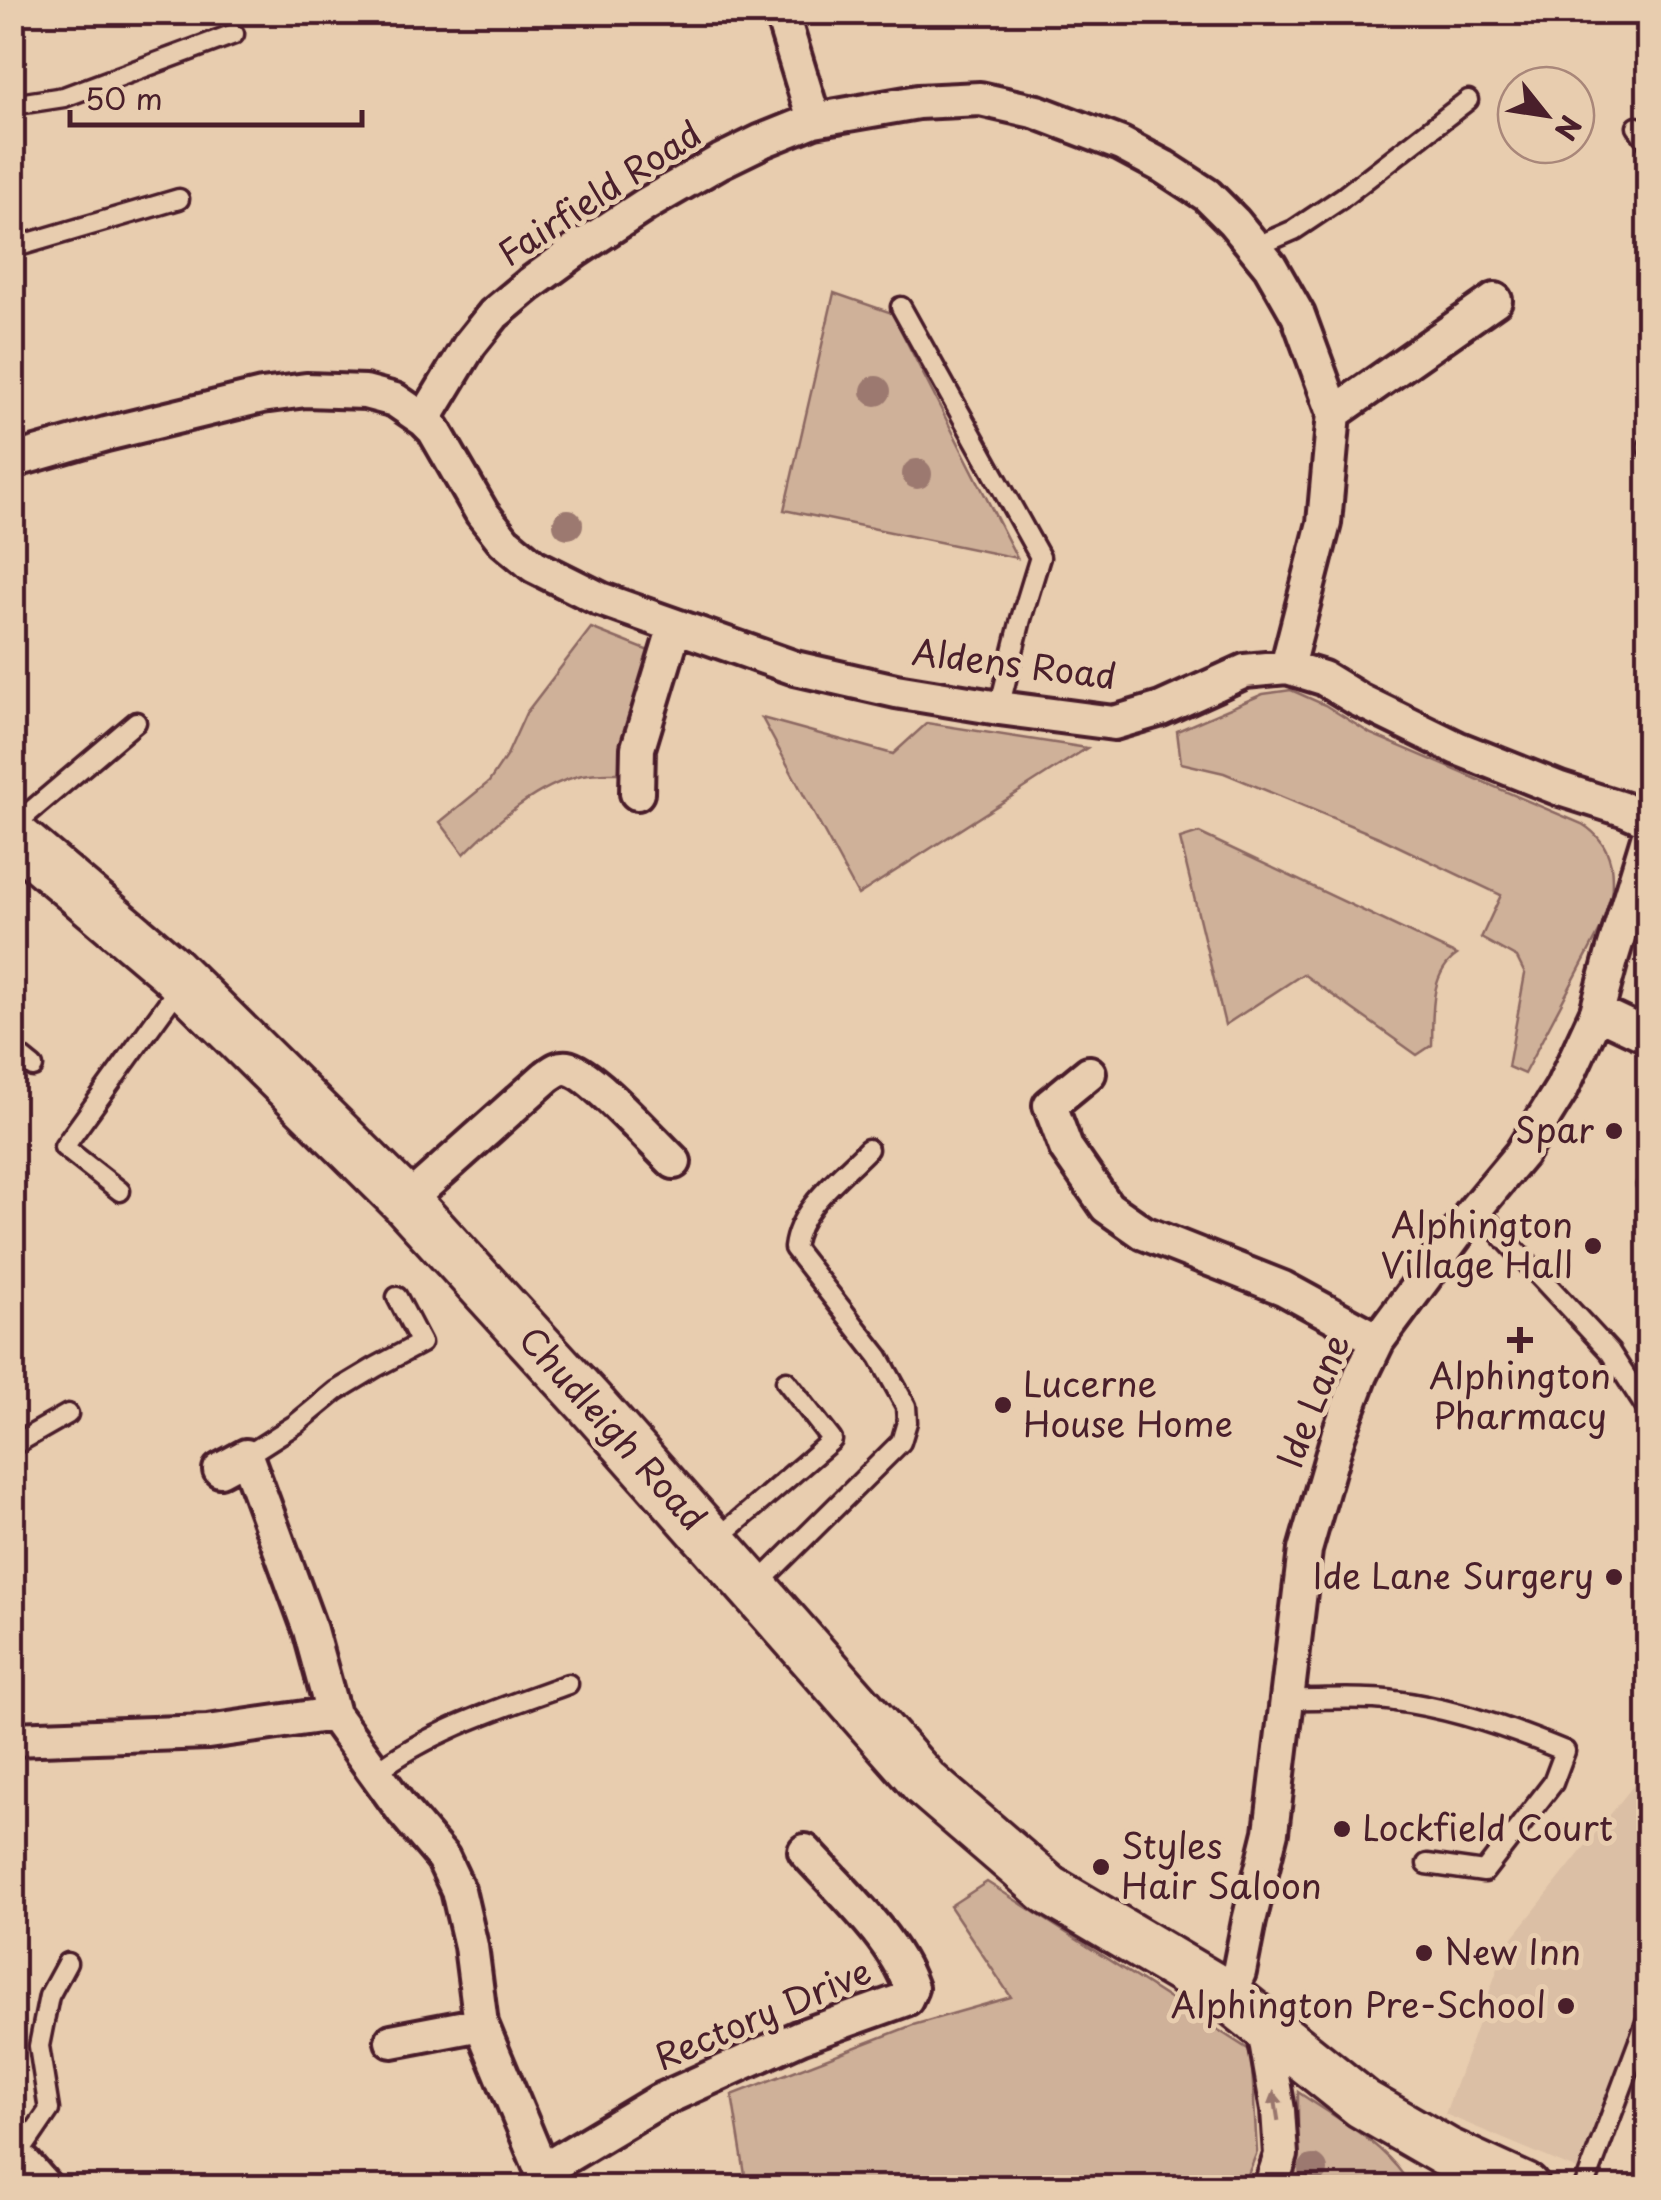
<svg xmlns="http://www.w3.org/2000/svg" width="1661" height="2200" viewBox="0 0 1661 2200" font-family="'Playpen Sans',sans-serif">
<style>
.built{fill:#dbbfa5}
.green{fill:#cfb199;stroke:#8c6862;stroke-width:2.5}
.lines{fill:none;stroke-linecap:round;stroke-linejoin:round}
.lane-casing{stroke:#4a1f2b;stroke-width:25}
.street-casing{stroke:#4a1f2b;stroke-width:40}
.secondary-casing{stroke:#4a1f2b;stroke-width:55}
.lane{stroke:#e8cdaf;stroke-width:18}
.street{stroke:#e8cdaf;stroke-width:32}
.secondary{stroke:#e8cdaf;stroke-width:48}
.tree{fill:#9c7970}
.oneway{fill:#99766d}
.poi-dot{fill:#4a1f2b;stroke:#e8cdaf;stroke-width:4}
.labels{text-anchor:middle;stroke-width:10;stroke-linejoin:round;paint-order:stroke}
.street-label{font-size:35px;fill:#4a1f2b;stroke:#e8cdaf}
.poi-label{font-size:35px;fill:#4a1f2b;stroke:#e8cdaf;text-anchor:end}
</style>
<rect width="100%" height="100%" fill="#e8cdaf"/>
<filter id="ink" filterUnits="userSpaceOnUse"><feTurbulence type="fractalNoise" baseFrequency=".01" numOctaves="2"/><feDisplacementMap in="SourceGraphic" scale="20" xChannelSelector="R" yChannelSelector="G"/><feConvolveMatrix kernelMatrix="1 2 1 2 8 2 1 2 1" color-interpolation-filters="sRGB"/></filter>
<g filter="url(#ink)">
<!-- built -->
<path class="built" d="M1640 1777 1648 1780V2065L1613 2140 1601 2180 1445 2114 1506 1946Z"/>
<!-- green -->
<path class="green" d="M834 293 892 313 1017 558 784 510Z
M591 628 659 655 622 773C609 773 595 772 582 775 536 786 497 821 464 854L440 822 489 782 507 755 526 713Z
M1291 690 1325 705 1371 734 1582 824C1616 845 1614 876 1610 911L1524 1074 1508 1067 1525 974 1517 958 1481 938 1501 895 1381 838 1224 773 1181 763 1177 731 1263 694Z
M762 718 893 754 927 723 1087 748 858 895Z
M1199 833 1457 955C1429 974 1433 1014 1432 1045L1417 1055 1303 974 1225 1025 1180 839Z
M987 1882 1251 2051 1257 2152 1243 2187H747L732 2095 913 2025 1011 1997 950 1906Z
M1298 2092C1334 2117 1379 2140 1404 2176L1401 2187 1288 2188 1298 2143Z"/>
<g class="lines">
<!-- lane casing -->
<g class="lane-casing">
<path id="lane" d="M12 105 64 97 234 34
M1637 127 1648 142
M1255 247 1294 230 1342 198 1468 100
M12 248 179 199
M901 307 1040 557 1021 619 999 708
M1648 448V447
M12 827 136 722
M12 1050 33 1067
M1647 1185 1648 1184
M120 1191 64 1147 183 982
M1476 1208 1610 1352 1648 1411
M12 1441 19 1442 68 1414
M246 1456 296 1424 336 1391 376 1367 421 1343 397 1297
M716 1540 832 1440 786 1381
M754 1588 901 1442 907 1422 906 1406 879 1357 794 1248C799 1207 840 1178 868 1149
M1287 1699C1322 1700 1361 1696 1395 1701 1452 1708 1512 1729 1565 1751L1553 1783 1484 1872 1427 1864
M376 1772C433 1729 501 1708 568 1684
M17 2157 49 2110 39 2046 49 1996 67 1963
M1584 2188 1648 2017"/>
</g>
<!-- street casing -->
<g class="street-casing">
<path id="street" d="M781 12 814 120
M1334 413 1495 300
M424 420 470 344 494 314 530 284 575 251 645 205 721 161 762 141 814 120 918 102 980 99 1037 112 1121 144 1164 167 1207 195 1234 222 1270 266 1298 315 1334 413 1324 523 1287 667
M12 461 106 434 262 396 306 390 365 392 395 400 424 420 434 430 482 513 504 541 534 566 600 599 795 668 896 691 999 708 1114 723 1161 709 1245 671 1287 667 1323 678 1359 700 1457 748 1560 789 1626 810 1648 820
M637 793 638 748 675 626
M1597 1012 1648 1036
M1089 1073 1050 1105 1066 1148 1107 1207 1144 1233 1283 1288 1378 1340
M406 1202 546 1077C553 1072 558 1067 567 1068 590 1071 654 1143 674 1162
M220 1470 246 1456 310 1630 333 1714 403 1811 443 1858 458 1890 471 1946 481 2024 542 2171 545 2188
M12 1739 208 1732 333 1714
M1228 1996 1239 1972 1249 1921 1271 1832 1305 1550 1338 1436 1361 1375 1378 1340 1476 1208 1521 1154 1562 1088 1597 1012 1612 956 1648 838
M1263 2024 1278 2110 1281 2155 1270 2188
M392 2041 481 2024
M12 2156 25 2164 46 2188
M542 2171 659 2101 800 2037 906 1999 911 1988C893 1937 841 1891 805 1851"/>
</g>
<!-- secondary casing -->
<g class="secondary-casing">
<path id="secondary" d="M12 835 170 969 406 1202 590 1403 925 1783 1049 1890 1228 1996 1363 2104 1446 2152 1525 2188"/>
</g>
<!-- lane -->
<use href="#lane" class="lane"/>
<!-- street -->
<use href="#street" class="street"/>
<!-- secondary -->
<use href="#secondary" class="secondary"/>
</g>
<!-- trees -->
<g class="tree">
<circle cx="876" cy="391" r="15"/>
<circle cx="917" cy="474" r="15"/>
<circle cx="568" cy="524" r="15"/>
<circle cx="1313" cy="2170" r="15"/>
</g>
<!-- one-way arrows -->
<defs><path id="oneway-solid" d="M-6-.8H1V-3.2L6.5 0L1 3.2V.8H-6Z" transform="scale(2.5)"/></defs>
<use class="oneway" href="#oneway-solid" transform="translate(1276 2106) rotate(-99)"/>
</g>
<!-- markers -->
<g class="poi-dot">
<circle cx="1614" cy="1131" r="10"/>
<circle cx="1593" cy="1246" r="10"/>
<path d="M1515 1325h10v10h10v10h-10v10h-10v-10h-10v-10h10z"/>
<circle cx="1003" cy="1405" r="10"/>
<circle cx="1614" cy="1577" r="10"/>
<circle cx="1342" cy="1829" r="10"/>
<circle cx="1101" cy="1867" r="10"/>
<circle cx="1424" cy="1953" r="10"/>
<circle cx="1566" cy="2006" r="10"/>
</g>
<g class="labels">
<!-- street labels -->
<g class="street-label">
<text transform="translate(600 194) rotate(-33)" y="12">Fairfield Road</text>
<text transform="translate(1014 665) rotate(7)" y="12">Aldens Road</text>
<text transform="translate(1314 1401) rotate(-69)" y="12">Ide Lane</text>
<text transform="translate(612 1429) rotate(48)" y="12">Chudleigh Road</text>
<text transform="translate(763 2015) rotate(-23)" y="12">Rectory Drive</text>
</g>
<!-- poi labels -->
<g class="poi-label">
<text x="1594" y="1143">Spar</text>
<text x="1573" y="1238">Alphington<tspan x="1573" dy="40">Village Hall</tspan></text>
<text x="1520" y="1389" text-anchor="middle">Alphington<tspan x="1520" dy="40">Pharmacy</tspan></text>
<text x="1023" y="1397" text-anchor="start">Lucerne<tspan x="1023" dy="40">House Home</tspan></text>
<text x="1594" y="1589">Ide Lane Surgery</text>
<text x="1362" y="1841" text-anchor="start">Lockfield Court</text>
<text x="1121" y="1859" text-anchor="start">Styles<tspan x="1121" dy="40">Hair Saloon</tspan></text>
<text x="1444" y="1965" text-anchor="start">New Inn</text>
<text x="1546" y="2018">Alphington Pre-School</text>
</g>
</g>
<!-- margin -->
<rect width="1661" height="2200" fill="none" stroke="#e8cdaf" stroke-width="50"/>
<rect x="25" y="25" width="1611" height="2150" fill="none" stroke="#4a1f2b" stroke-width="4" filter="url(#ink)"/>
<!-- north arrow -->
<g transform="translate(1546 115) rotate(120)"><circle r="48" fill="#e8cdaf" stroke="#a9877a" stroke-width="2.5"/>
<path d="M0-8L18 38L0 25L-18 38Z" fill="#4a1f2b"/>
<text y="-15" font-size="28" font-weight="bold" text-anchor="middle" fill="#4a1f2b">N</text>
</g>
<!-- scale -->
<path d="M70 110v15h292v-15" fill="none" stroke="#4a1f2b" stroke-width="5"/>
<text x="85" y="110" font-size="30" fill="#4a1f2b" stroke="#e8cdaf" stroke-width="8" paint-order="stroke">50 m</text>
</svg>
